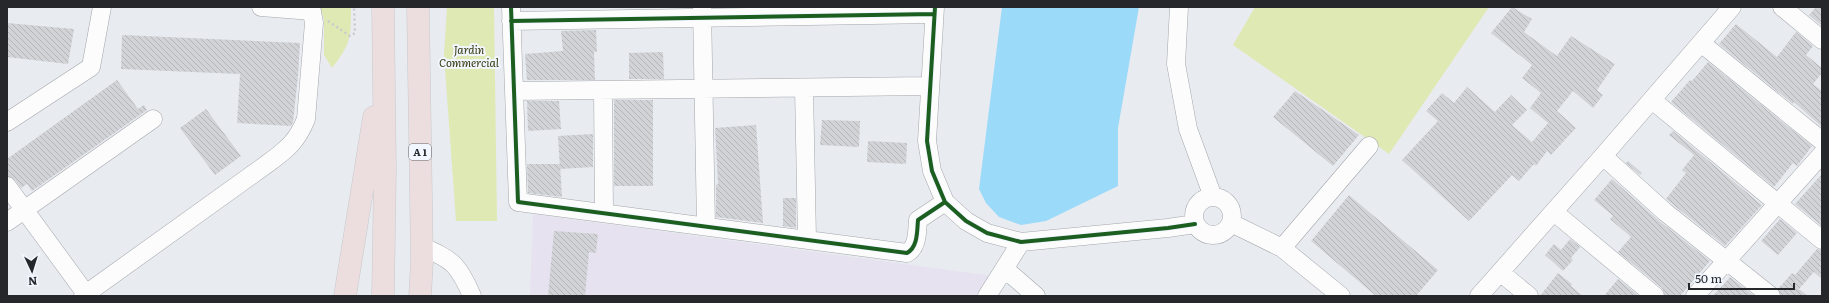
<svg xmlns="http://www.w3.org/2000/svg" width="1829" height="303" viewBox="0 0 1829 303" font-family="Literata,serif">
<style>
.education{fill:#e7e2ef}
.garden{fill:#dfe9b4}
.water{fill:#9cdaf9}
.building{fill:url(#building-back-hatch)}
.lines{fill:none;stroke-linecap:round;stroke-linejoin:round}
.minor-casing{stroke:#a3a6aa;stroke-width:19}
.highway-casing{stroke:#c7c8cb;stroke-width:23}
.path{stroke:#cacacc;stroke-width:2.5;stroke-dasharray:2 3;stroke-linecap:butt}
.minor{stroke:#fcfcfd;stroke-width:18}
.highway{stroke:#ecdedf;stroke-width:22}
.cycleway-casing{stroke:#f2f7ff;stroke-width:6}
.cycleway{stroke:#1b5e20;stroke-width:4}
.labels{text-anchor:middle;stroke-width:4;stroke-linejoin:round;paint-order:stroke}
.shield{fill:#f2f7ff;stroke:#62656a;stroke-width:1}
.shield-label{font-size:10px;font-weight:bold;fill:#25272a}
.park-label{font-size:11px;font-style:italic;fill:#33380c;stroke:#f2f7ff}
</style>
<defs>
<pattern id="building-back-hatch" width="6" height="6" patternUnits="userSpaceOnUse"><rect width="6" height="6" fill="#d1d3d7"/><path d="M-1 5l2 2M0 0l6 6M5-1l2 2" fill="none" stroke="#b3b5b9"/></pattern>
</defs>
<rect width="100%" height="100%" fill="#e8ebf0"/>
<!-- education -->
<path class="education" d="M533 214 993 276 980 296H530Z"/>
<!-- garden -->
<path class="garden" d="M320 7H351C351 37 351 44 332 68L324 55V19Z
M447 7H494L497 221H456L444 55Z
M1255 7H1489L1389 154 1233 45Z"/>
<!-- water -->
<path class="water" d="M1002 7H1139L1118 128V186L1046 221 1021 225 999 217 986 203 979 189Z"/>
<!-- building -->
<path class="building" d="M1512 7 1532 19 1524 32 1557 56 1571 36 1615 64 1597 90 1603 95 1593 108 1573 91 1557 111 1576 128 1551 155 1547 151 1536 166 1534 164 1519 181 1512 175 1469 221 1402 160 1438 121 1426 111 1442 93 1454 103 1467 87 1495 112 1511 95 1527 110 1512 125 1532 142 1548 123 1530 108 1541 93 1522 78 1532 65 1491 33Z
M1816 7H1822V26L1809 15Z
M7 23 74 29 68 64 7 57Z
M1736 24 1777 57 1796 32 1813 46 1806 55 1822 68V73L1813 84 1822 91V127L1794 102 1793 104 1719 44Z
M596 30 597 52H594L595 80H527L525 54 563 51 561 31Z
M122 35 300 43 298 76 293 122 291 126 237 123 240 74 121 69Z
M663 52 664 79H629V53Z
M1708 62 1812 146 1797 166 1793 163 1774 187 1671 102 1690 80 1692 81Z
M117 80 138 109 144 105 147 110 32 191 27 184 21 188 15 180 7 176V159Z
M1295 91 1359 135 1333 166 1273 117Z
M614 100H653V186H614Z
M527 101H559L561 129 528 131Z
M206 109 241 156 215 175 180 128Z
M822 120 860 121 859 147 820 145Z
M756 125 763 223 716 217V185L718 184 715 128Z
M1673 131 1762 205 1725 246 1666 199 1686 173 1682 170 1694 155 1669 135Z
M593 134V167L560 169 558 136Z
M868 141 907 143 906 164 867 162Z
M1628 161 1642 173 1640 175 1626 163Z
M527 164H560L562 197 528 193Z
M1822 174V226L1795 204Z
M1612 179 1658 220 1710 261 1680 296H1665L1662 288 1618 252 1631 237 1610 219 1613 216 1594 200Z
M1349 195 1438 270 1416 296H1376L1311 241Z
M783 198H796V228L783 226Z
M1780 219 1797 233 1778 255 1761 241Z
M554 231 598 234 596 253 589 252 585 296H548Z
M1570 239 1580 247 1571 258 1573 260 1563 271 1545 255 1554 244 1561 250Z
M1817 249 1822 250V279L1814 272 1799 289 1808 296H1781L1778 289 1792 273 1795 275Z
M1558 273 1572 284 1571 286 1583 296H1540Z
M1730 277 1754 296H1713Z
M1618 279 1639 296H1604Z"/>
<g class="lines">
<!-- minor casing -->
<g class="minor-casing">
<path id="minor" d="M261 7 312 11
M511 7 518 202 907 253C918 247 917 231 918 220L945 202
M702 7 706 226
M935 7 927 141 932 171 945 202 966 221 987 233 1021 242 1168 228 1195 224
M1179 7 1176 64 1188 129 1213 197
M1782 7 1822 40
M511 21 934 14
M1701 43 1822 141
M804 88 807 239
M603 90 604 213
M514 91 930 86
M1652 100 1822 240
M7 122 91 67 102 7
M1603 156 1665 212 1771 296
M7 186 86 294
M1194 216a19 19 0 1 1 38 0a19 19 0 1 1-38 0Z
M1554 212 1655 296
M7 222 153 119
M1231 223 1282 248 1341 296
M421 246C453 260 458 264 472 296
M1282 248 1369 146
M1005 269 1036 296
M1500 272 1529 296
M83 296 267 164C286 150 297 142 306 119L314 23 311 7
M987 296 1021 242
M1479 296 1603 156 1732 7
M1695 296 1822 154"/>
</g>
<!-- highway casing -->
<g class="highway-casing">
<path id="highway" d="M418 7 422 261 420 296
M345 296 374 117
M383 296 385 170 383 7"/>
</g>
<!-- path -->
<path class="path" d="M328 21 350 36 355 33 354 7"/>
<!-- minor -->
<use href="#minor" class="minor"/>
<!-- highway -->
<use href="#highway" class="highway"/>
<!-- cycleway casing -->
<g class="cycleway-casing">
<path id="cycleway" d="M511 7 518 202 907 253C918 247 917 231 918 220L945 202
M935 7 927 141 932 171 945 202 966 221 987 233 1021 242 1168 228 1195 224
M511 21 934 14"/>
</g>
<!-- cycleway -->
<use href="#cycleway" class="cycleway"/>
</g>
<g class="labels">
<!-- shield labels -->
<rect class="shield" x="409" y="144" width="22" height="16" rx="3"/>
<g class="shield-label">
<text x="420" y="156">A 1</text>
</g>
<!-- park labels -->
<g class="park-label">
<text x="469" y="54">Jardin<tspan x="469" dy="13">Commercial</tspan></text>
</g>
</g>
<!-- border -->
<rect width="1829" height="303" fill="none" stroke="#25272a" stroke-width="16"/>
<!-- north arrow -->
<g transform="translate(32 271) rotate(176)" stroke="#f2f7ff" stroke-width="3" paint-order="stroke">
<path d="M0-3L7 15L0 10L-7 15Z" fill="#25272a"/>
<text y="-6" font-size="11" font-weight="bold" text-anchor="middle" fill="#25272a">N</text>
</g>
<!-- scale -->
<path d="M1689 283v6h105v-6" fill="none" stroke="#25272a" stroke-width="2"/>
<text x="1695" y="283" font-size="12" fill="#25272a" stroke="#f2f7ff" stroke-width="3" paint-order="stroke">50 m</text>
</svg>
